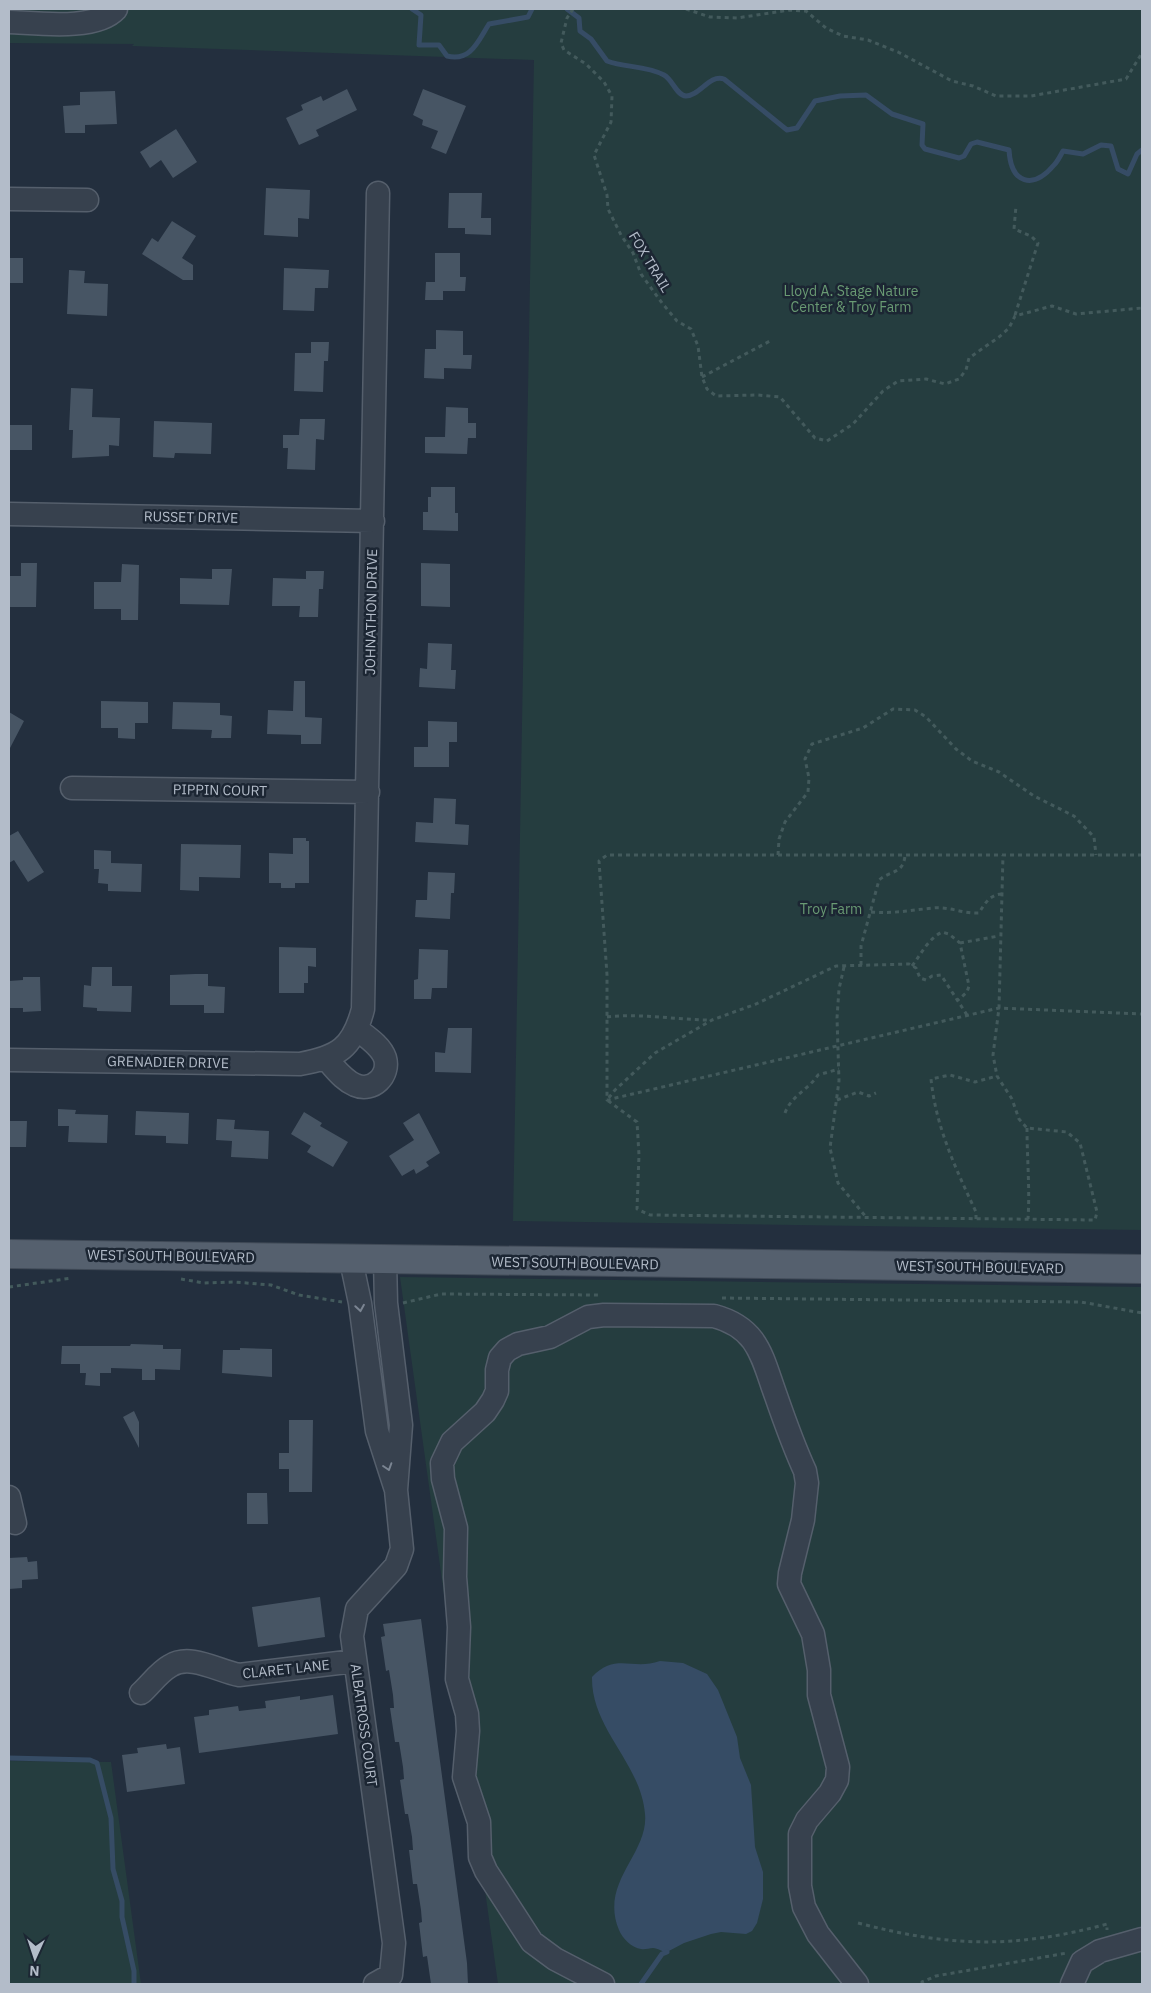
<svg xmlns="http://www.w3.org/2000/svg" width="1151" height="1993" viewBox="0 0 1151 1993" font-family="'IBM Plex Sans',sans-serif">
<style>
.green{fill:#253d3f}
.water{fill:#364c65}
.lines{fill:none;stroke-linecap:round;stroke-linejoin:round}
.stream{stroke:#364c65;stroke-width:5}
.building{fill:#475564}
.minor-casing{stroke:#555f6c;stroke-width:25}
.major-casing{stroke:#404a57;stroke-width:30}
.path{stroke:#435a5c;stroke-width:3;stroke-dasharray:4 4;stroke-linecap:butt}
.minor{stroke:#37414e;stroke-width:22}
.major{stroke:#55606e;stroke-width:28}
.oneway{stroke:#7b8592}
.labels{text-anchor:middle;stroke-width:5;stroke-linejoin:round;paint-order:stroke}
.street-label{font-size:14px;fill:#b3bcc9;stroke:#1c2633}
.park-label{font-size:14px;fill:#699a73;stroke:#1c2633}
</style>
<rect width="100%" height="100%" fill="#232f3e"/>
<!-- green -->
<path class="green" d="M9 9H1142V1230L513 1221 534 60 132 46 134 44 9 43Z
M400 1277 1142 1287V1984H498Z
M9 1761 111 1762 141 1984H9Z"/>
<!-- water -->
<path class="water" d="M660 1661 683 1663 707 1674 718 1690 737 1737 740 1758 751 1785 755 1847 763 1872V1899L757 1923 752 1931 746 1934 721 1932 711 1934 684 1943 667 1952C662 1952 658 1948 653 1948 649 1948 645 1950 641 1949 632 1948 622 1938 619 1930 599 1882 649 1854 645 1814 641 1763 591 1729 592 1677 616 1652 632 1671 660 1661Z"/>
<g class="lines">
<!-- stream -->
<path class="stream" d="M412 9 421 15 419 45H439L447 56C471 62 478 41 489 24L528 17 532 9
M567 9 579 18 580 31 591 39 607 61C625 68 645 65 664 75 673 80 676 95 686 96 700 96 709 74 724 79L787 130 797 128 815 101 840 96 866 95 892 114 923 124 922 145 925 149 959 158 964 156 971 144 977 142 1009 150C1011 184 1033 190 1054 165 1058 161 1060 156 1063 151L1083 154 1101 145 1111 146 1118 169 1128 174 1137 154 1142 150
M9 1758 90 1760 97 1763 111 1818 113 1869 122 1901V1917L134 1971V1984
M641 1984 662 1954 667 1952"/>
</g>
<!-- building -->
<path class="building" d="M347 89 357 110 316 130 319 136 299 145 286 118 303 110 301 105 321 96 323 101Z
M423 89 466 106 446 154 431 148 438 131 422 125 423 120 413 115Z
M115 91 117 124 85 125V133H65L63 106 80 105V92Z
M176 129 197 162 173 178 161 160 150 168 140 152Z
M266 188 310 190 309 219 298 218V237L264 235Z
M449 193H482L481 218H491V235L465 234V228H448Z
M172 221 196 236 182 258 193 265V280H183L142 254 152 238 158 242Z
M435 253H460V277H466L465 291H443V300H425L426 282H435Z
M9 258H23V283H9Z
M284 268 329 270 328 288H315L314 311 283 310Z
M69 270 85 271 84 283 108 284 107 316 67 314Z
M436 330 463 331V355H472L471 369 444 368V379L424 378 425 349H436Z
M311 342H329L328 361H324L323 392 294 391 295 353H311Z
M71 388 93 389 92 417 120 418 119 446 109 445V456L72 458 73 430H69Z
M446 407 468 408V423H476V438H468L467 454 425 453V437H445Z
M300 419H325L324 440 316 439 315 470 287 469 288 448H283V435H299Z
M154 421 212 423 211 454 175 453 174 458 153 457Z
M9 425H32V450H9Z
M431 487H455V513H458V531L423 530V512H428V497H431Z
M21 563H37L36 607H9V576H21Z
M421 563 450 564V607L421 606Z
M122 564 139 565 138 620H121V609H94V582H121Z
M212 569H232L229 605 180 604V578L212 579Z
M306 571H324L323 589H319L318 617H299L300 606H272L273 578 306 579Z
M428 643 452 644 451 670H456L455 689 419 687 420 668 427 669Z
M294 681H305V717L322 718 321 744H301V735L267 734 268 710 293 711Z
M101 701 148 702V723H135V739L118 738V728H101Z
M173 702 220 703V715L232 716 231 738H211L212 730 172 729Z
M9 712 24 721 9 750Z
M428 721 457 722V742H449V767H414V747H428Z
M434 798 456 799 455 824 469 825 468 845 415 842 416 822 433 823Z
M18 831 44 872 28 882 14 860 9 863V836Z
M293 838H306V841H309V883H295V888H281V883H269V853L293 854Z
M181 844 241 845 240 878 199 877V891L180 890Z
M94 850 111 851V863L142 864 141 892 108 891V884L98 883 99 869H94Z
M428 872 455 873 454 893H451L450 919 415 917 416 900H427Z
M279 947 316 948V967L308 966V983H304V993H279Z
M419 949 448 950 447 988H432L431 999H414V980L418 979Z
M92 967H112V986H132L131 1012 97 1011V1008L83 1007 84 985 91 986Z
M195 974H208V986L225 987 224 1013H204V1005H170V975Z
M23 977H40L41 1011 23 1012V1008H9V981L23 980Z
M448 1028H472L471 1073 435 1072V1052L445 1053Z
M58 1109 76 1110 75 1114 108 1115 107 1143 68 1142 69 1126H58Z
M136 1111 189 1113 188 1144 166 1143V1136L135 1135Z
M304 1112 322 1123 320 1126 348 1142 333 1167 307 1152 311 1146 291 1134Z
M419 1113 440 1153 426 1162 429 1166 416 1174 414 1169 402 1176 389 1156 414 1140 403 1123Z
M217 1119 235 1120 234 1129 269 1131 268 1159 231 1157 232 1141 216 1140Z
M9 1121H27L26 1147H9Z
M131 1344 163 1345V1349H181L180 1370 155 1369V1380H142V1369L111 1368V1373H100V1386L85 1385 86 1373H80V1364H61L62 1346H130Z
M240 1348 272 1349V1377L222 1373 223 1350H240Z
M134 1411 139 1422V1448L123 1417Z
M289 1420H313L312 1492H289V1469H279V1453H289Z
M247 1493H267L268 1524H247Z
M27 1557 28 1562 37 1561 38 1579 22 1580V1588L9 1589V1558Z
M320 1597 325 1637 258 1647 252 1607Z
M421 1619 467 1963 468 1984H431L427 1956 423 1957 419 1923 422 1922 421 1910 417 1884H413L409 1850H413L412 1837 408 1814H405L400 1780 404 1779 403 1767 399 1742H395L390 1708H394L393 1695 389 1670 386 1671 381 1637 385 1636 383 1624Z
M333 1695 338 1734 199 1753 194 1717 209 1715V1710L238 1706 239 1711 266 1708 265 1701 300 1696V1700Z
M166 1744 167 1749 180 1747 185 1784 127 1792 122 1755 138 1753 137 1748Z"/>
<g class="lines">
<!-- minor casing -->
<g class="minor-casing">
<path id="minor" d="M9 22C37 23 96 31 116 9
M9 199 87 200
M9 514 373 521
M72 788 368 792
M326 1059C335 1068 343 1080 355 1085 373 1093 390 1075 385 1058 381 1046 367 1037 358 1030
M9 1060 300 1064C338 1057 353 1048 363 1009L378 193
M351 1260 360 1303 377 1431 396 1490 401 1425 386 1303 385 1260
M9 1497 15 1523
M141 1693C150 1685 159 1672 170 1666 190 1653 218 1671 239 1675L355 1661
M375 1984 391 1975 394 1943 352 1636 357 1609 396 1566 402 1549 396 1490
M603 1984 555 1959 532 1942 486 1871 480 1857 479 1822 464 1777 468 1731 467 1714 457 1679 459 1627 455 1577 456 1528 443 1479 442 1463 452 1442 485 1412 493 1400 497 1391V1370L500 1358 507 1350 518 1344 550 1337 588 1317 604 1315 714 1316C759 1328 762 1358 776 1396 785 1422 794 1447 805 1471L807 1483 803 1520 790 1573 789 1584 813 1634 819 1670V1695L838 1767 837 1780 830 1793 807 1820 800 1834V1886L804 1907 818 1934 857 1984
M1072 1984 1082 1962 1100 1951 1142 1939"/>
</g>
<!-- major casing -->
<g class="major-casing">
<path id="major" d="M9 1254 1142 1269"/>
</g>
<!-- path -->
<path class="path" d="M573 9 567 18 561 43 564 50 586 64 604 82 612 96 611 122 594 155 607 195 608 209 621 235 633 253 641 274 662 303 677 321 691 329 698 346 702 377 707 389 716 396 758 395 780 397 815 438 827 441 853 424 883 391 898 381 926 379 945 384 959 379 966 370 969 358 999 337 1009 328 1015 316 1052 306 1076 314 1142 308
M686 9 710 17 737 18 790 10 806 11 826 28 843 36 868 40 898 52 952 81 973 86 996 96H1031L1126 79 1142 53
M1015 315 1038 243 1031 236 1014 229 1016 206
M702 377 770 341
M778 855 779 839 785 822 808 792 809 778 805 759 812 744 863 728 893 709 915 710 926 717 956 749 972 761 999 772 1034 796 1074 816 1094 837 1096 855
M1142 855H607L599 861 607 975V1100L999 1008 1142 1014
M871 912C893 914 912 910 933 908 948 906 963 914 979 913 985 903 990 895 1001 894
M960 943 999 936
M861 965V946L879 880C891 870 903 874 905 856
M912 966C922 953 927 940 942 932L949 934 960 943 969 986 967 992 957 1001
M844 967 839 989 837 1018 839 1081 830 1148 838 1183 866 1217
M967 1015 941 975 932 976 926 980 920 978 916 968 909 964 836 966 756 1004 712 1020 655 1053 615 1090 607 1100 637 1122 639 1155 637 1209 650 1215 1095 1220 1097 1212 1080 1143 1067 1132 1027 1128 1019 1119 1012 1099 997 1076 993 1055 999 1008 1003 855
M607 1017C642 1013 676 1020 711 1020
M837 1100 858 1092 869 1096 876 1093
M785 1113C791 1096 808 1090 818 1075L839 1069
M1027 1128C1027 1159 1030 1188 1028 1219
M976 1219V1212C956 1169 936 1128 931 1079L950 1075 975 1082 997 1076
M181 1279 204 1283 234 1282 271 1285 299 1295 342 1302
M9 1287 72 1278
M722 1298 1081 1302 1142 1313
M403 1303 441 1294 598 1295
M858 1923C950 1947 1015 1949 1107 1924V1930
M922 1984V1982L936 1976 1067 1953"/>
<!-- minor -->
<use href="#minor" class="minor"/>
<!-- major -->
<use href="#major" class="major"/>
</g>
<!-- one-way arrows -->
<defs><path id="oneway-chevron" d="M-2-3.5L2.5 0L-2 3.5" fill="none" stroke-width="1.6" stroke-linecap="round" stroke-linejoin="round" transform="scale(1.25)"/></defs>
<g class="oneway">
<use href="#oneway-chevron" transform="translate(360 1308) rotate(81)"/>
<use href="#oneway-chevron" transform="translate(388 1467) rotate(72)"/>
</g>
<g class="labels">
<!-- street labels -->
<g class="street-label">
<text transform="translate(650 262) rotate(59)" y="5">FOX TRAIL</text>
<text transform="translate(191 517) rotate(1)" y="5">RUSSET DRIVE</text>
<text transform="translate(371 612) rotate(-89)" y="5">JOHNATHON DRIVE</text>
<text transform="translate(220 790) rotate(1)" y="5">PIPPIN COURT</text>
<text transform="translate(168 1062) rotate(1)" y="5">GRENADIER DRIVE</text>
<text transform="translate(171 1256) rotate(1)" y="5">WEST SOUTH BOULEVARD</text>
<text transform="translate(575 1263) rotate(1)" y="5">WEST SOUTH BOULEVARD</text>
<text transform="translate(980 1267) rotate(1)" y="5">WEST SOUTH BOULEVARD</text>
<text transform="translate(286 1669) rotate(-6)" y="5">CLARET LANE</text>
<text transform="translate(364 1725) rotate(82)" y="5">ALBATROSS COURT</text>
</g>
<!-- park labels -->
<g class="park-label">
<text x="851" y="296">Lloyd A. Stage Nature<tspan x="851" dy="16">Center &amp; Troy Farm</tspan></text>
<text x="831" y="914">Troy Farm</text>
</g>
</g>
<!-- border -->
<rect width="1151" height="1993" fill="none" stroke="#b3bcc9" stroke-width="20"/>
<!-- north arrow -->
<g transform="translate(35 1958) rotate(183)" stroke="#1c2633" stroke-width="4" paint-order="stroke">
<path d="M0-4L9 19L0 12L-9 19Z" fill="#b3bcc9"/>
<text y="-8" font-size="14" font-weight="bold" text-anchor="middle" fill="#b3bcc9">N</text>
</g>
</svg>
